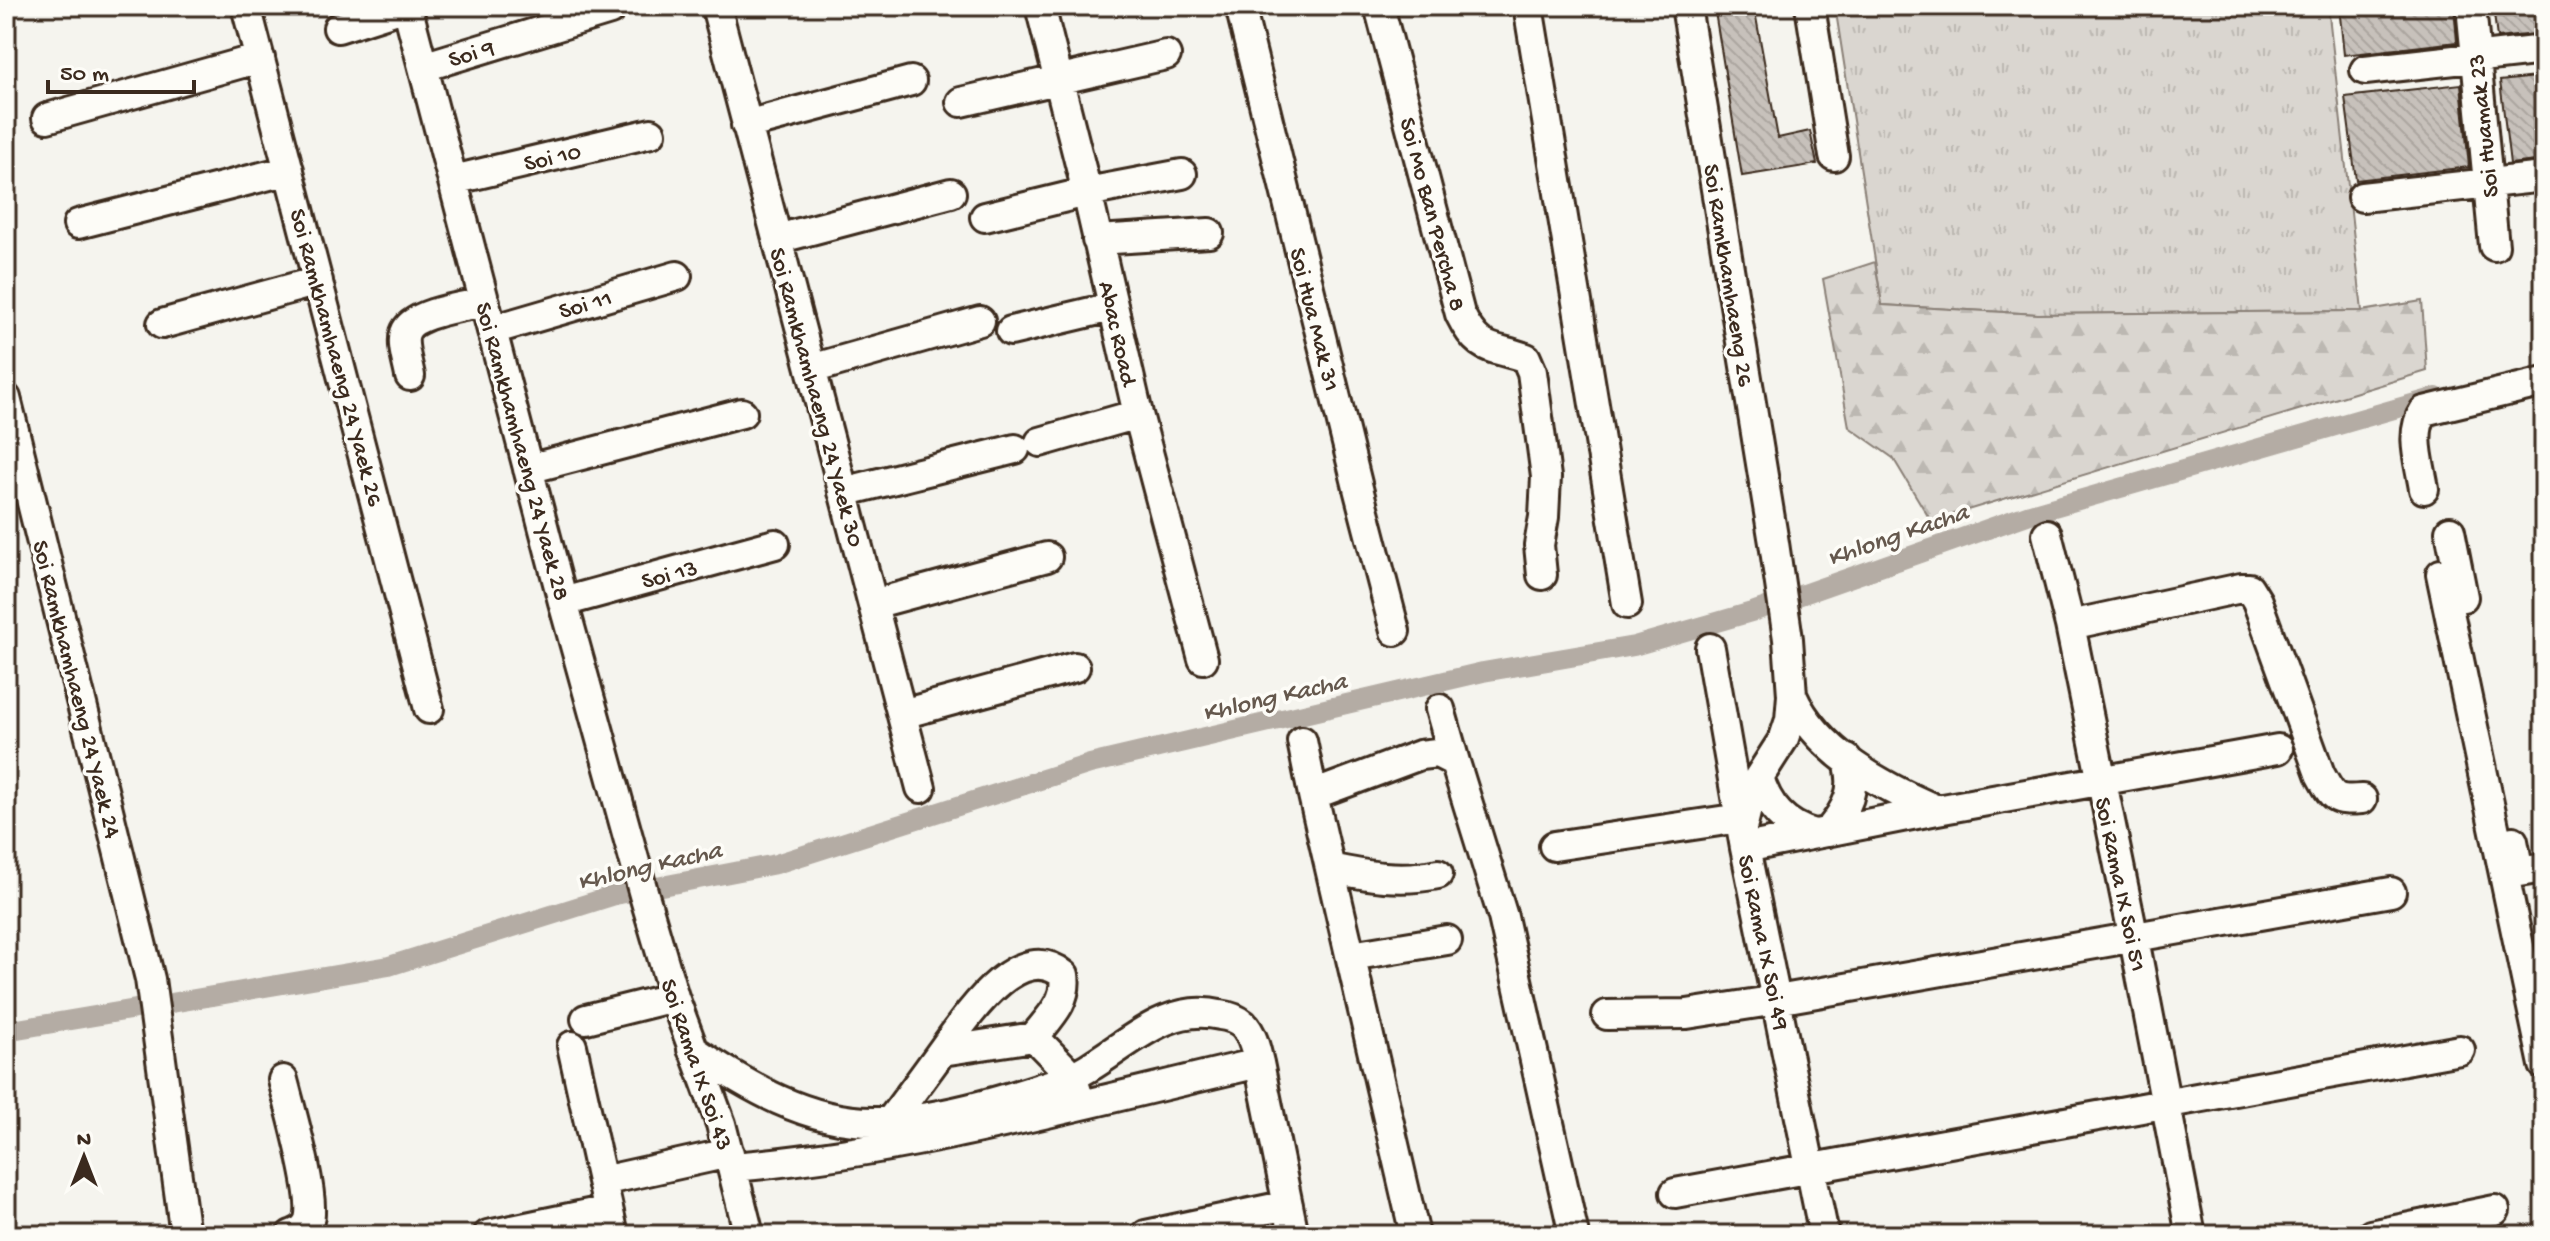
<svg xmlns="http://www.w3.org/2000/svg" width="2550" height="1241" viewBox="0 0 2550 1241" font-family="'Gochi Hand',sans-serif">
<style>
.grass{fill:url(#grass-tufts);stroke:#8a8077;stroke-width:2}
.forest{fill:url(#forest-firs);stroke:#8a8077;stroke-width:2}
.lines{fill:none;stroke-linecap:round;stroke-linejoin:round}
.canal{stroke:#b4aca4;stroke-width:20}
.building{fill:url(#building-back-hatch);stroke:#3b2a1e;stroke-width:2}
.minor-casing{stroke:#3b2a1e;stroke-width:34}
.minor{stroke:#fdfcf7;stroke-width:28}
.labels{text-anchor:middle;stroke-width:7;stroke-linejoin:round;paint-order:stroke}
.street-label{font-size:24px;fill:#3b2a1e;stroke:#fdfcf7}
.water-label{font-size:26px;font-style:italic;fill:#65584d;stroke:#fdfcf7}
</style>
<defs>
<pattern id="grass-tufts" width="24" height="20" patternUnits="userSpaceOnUse" patternTransform="scale(2)"><rect width="24" height="20" fill="#dad6d0"/><path d="M3 7l-1-3M5 7V3M7 7l1-3M15 17l-1-3M17 17v-4M19 17l1-3" fill="none" stroke="#bcb8b2"/></pattern>
<pattern id="forest-firs" width="22" height="20" patternUnits="userSpaceOnUse" patternTransform="scale(2)"><rect width="22" height="20" fill="#dad6d0"/><path d="M5 1l3.5 6h-7zM16 11l3.5 6h-7z" fill="#bcb8b2"/></pattern>
<pattern id="building-back-hatch" width="6" height="6" patternUnits="userSpaceOnUse" patternTransform="scale(2)"><rect width="6" height="6" fill="#c7c1bb"/><path d="M-1 5l2 2M0 0l6 6M5-1l2 2" fill="none" stroke="#aca6a0"/></pattern>
</defs>
<rect width="100%" height="100%" fill="#f5f4ee"/>
<filter id="ink" filterUnits="userSpaceOnUse"><feTurbulence type="fractalNoise" baseFrequency=".0125" numOctaves="2"/><feDisplacementMap in="SourceGraphic" scale="16" xChannelSelector="R" yChannelSelector="G"/><feConvolveMatrix kernelMatrix="1 2 1 2 8 2 1 2 1" color-interpolation-filters="sRGB"/></filter>
<g filter="url(#ink)">
<!-- grass -->
<path class="grass" d="M1835 6H2328L2362 311 2038 314 1882 305Z"/>
<!-- forest -->
<path class="forest" d="M1875 262 1882 305 2038 314 2362 311 2422 301 2427 371 1931 521 1893 458 1849 427 1823 279Z"/>
<g class="lines">
<!-- canal -->
<path class="canal" d="M6 1031 389 966 615 895 776 864 1090 764 1483 672 1634 646 1755 611 2030 514 2436 397"/>
</g>
<!-- building -->
<path class="building" d="M1714 6H1754L1778 138 1810 131 1817 164 1742 176Z
M2339 6H2416V11L2454 6 2457 42 2344 55Z
M2493 6H2544V33L2497 38Z
M2544 76V160L2510 164 2500 81Z
M2461 84 2469 167 2356 180 2345 97Z"/>
<g class="lines">
<!-- minor casing -->
<g class="minor-casing">
<path id="minor" d="M246 6 429 709
M407 6 563 602 644 895 674 997 721 1124 749 1235
M716 6 921 788
M1040 6 1087 192 1138 414 1203 659
M1240 6 1359 492 1395 631
M1379 6 1460 314C1479 353 1490 345 1526 358L1532 372 1546 477 1544 517 1539 545 1542 575
M1528 6 1627 604
M1686 6 1774 543 1788 639 1792 695 1790 720 1784 738 1759 777 1750 796 1742 829
M1810 6 1834 156
M2471 6 2494 246
M338 28 407 6
M423 67 610 10
M2365 70 2544 50
M961 102 1166 55
M47 118 260 58
M746 125 911 81
M453 180 651 133
M2362 197 2544 177
M985 217 1087 192 1182 174
M78 224 289 170
M777 239 951 193
M1097 240 1209 233
M162 324 318 281
M492 330 677 276
M1011 331 1112 307
M811 369 980 321
M410 376C408 364 401 344 405 333 411 313 466 306 485 302
M6 398 150 979 185 1235
M1040 442 1138 414
M528 469 742 413
M2424 489C2420 463 2409 433 2424 411L2544 382
M843 492 1015 449
M2450 531 2463 597
M2047 534 2070 625 2134 939 2191 1235
M2441 574 2544 1065
M563 602 775 544
M873 604 1047 557
M2070 625 2241 588H2249L2257 601 2320 774C2333 798 2334 801 2362 799
M1710 648 1745 848 1824 1235
M1792 695C1817 752 1883 787 1937 810
M1440 709 1455 762
M902 714 1075 667
M1302 741 1313 795
M1759 777C1767 806 1785 826 1814 834
M1828 832C1847 809 1858 789 1847 759
M2513 841 2519 872 2544 868
M1554 846 1740 818
M1745 848 1937 810 2278 749
M1330 868C1367 876 1401 882 1438 874
M1351 956 1447 940
M1607 1015 1687 1014 1777 1000 2391 892
M586 1019 674 997
M572 1046 614 1235
M692 1049C747 1086 807 1123 876 1122 936 1121 1005 1100 1061 1081 1114 1062 1158 1000 1220 1015 1228 1016 1237 1019 1243 1024 1253 1034 1256 1051 1259 1063L1294 1235
M942 1051 1034 1037
M283 1080C290 1108 316 1196 309 1220 306 1229 299 1232 291 1235
M891 1120C907 1099 923 1077 939 1055 962 1024 1017 935 1064 975 1068 1001 1050 1017 1034 1037L1072 1076 1077 1092
M733 1167C911 1152 1085 1103 1259 1063
M602 1181 729 1153
M1675 1193 2460 1050
M488 1235 608 1210
M1146 1235 1288 1205
M1415 1235 1313 795 1420 755 1437 753 1455 762 1503 917 1574 1235
M2371 1235 2495 1210"/>
</g>
<!-- minor -->
<use href="#minor" class="minor"/>
</g>
</g>
<g class="labels">
<!-- street labels -->
<g class="street-label">
<text transform="translate(471 52) rotate(-17)" y="8">Soi 9</text>
<text transform="translate(2482 126) rotate(-96)" y="8">Soi Huamak 23</text>
<text transform="translate(552 156) rotate(-13)" y="8">Soi 10</text>
<text transform="translate(1434 214) rotate(75)" y="8">Soi Mo Ban Percha 8</text>
<text transform="translate(1730 275) rotate(81)" y="8">Soi Ramkhamhaeng 26</text>
<text transform="translate(585 303) rotate(-16)" y="8">Soi 11</text>
<text transform="translate(1316 319) rotate(76)" y="8">Soi Hua Mak 31</text>
<text transform="translate(1119 333) rotate(77)" y="8">Abac Road</text>
<text transform="translate(338 357) rotate(75)" y="8">Soi Ramkhamhaeng 24 Yaek 26</text>
<text transform="translate(818 397) rotate(75)" y="8">Soi Ramkhamhaeng 24 Yaek 30</text>
<text transform="translate(524 451) rotate(75)" y="8">Soi Ramkhamhaeng 24 Yaek 28</text>
<text transform="translate(669 573) rotate(-15)" y="8">Soi 13</text>
<text transform="translate(78 689) rotate(76)" y="8">Soi Ramkhamhaeng 24 Yaek 24</text>
<text transform="translate(2122 884) rotate(78)" y="8">Soi Rama IX Soi 51</text>
<text transform="translate(1765 942) rotate(78)" y="8">Soi Rama IX Soi 49</text>
<text transform="translate(698 1064) rotate(71)" y="8">Soi Rama IX Soi 43</text>
</g>
<!-- water labels -->
<g class="water-label">
<text transform="translate(1897 533) rotate(-19)" y="9">Khlong Kacha</text>
<text transform="translate(1274 695) rotate(-13)" y="9">Khlong Kacha</text>
<text transform="translate(649 864) rotate(-13)" y="9">Khlong Kacha</text>
</g>
</g>
<!-- margin -->
<rect width="2550" height="1241" fill="none" stroke="#fdfcf7" stroke-width="32"/>
<rect x="16" y="16" width="2518" height="1209" fill="none" stroke="#3b2a1e" stroke-width="3" filter="url(#ink)"/>
<!-- north arrow -->
<g transform="translate(84 1157)" stroke="#fdfcf7" stroke-width="6" paint-order="stroke">
<path d="M0-6L14 30L0 20L-14 30Z" fill="#3b2a1e"/>
<text y="-12" font-size="22" font-weight="bold" text-anchor="middle" fill="#3b2a1e">N</text>
</g>
<!-- scale -->
<path d="M48 80v12h146v-12" fill="none" stroke="#3b2a1e" stroke-width="4"/>
<text x="60" y="80" font-size="24" fill="#3b2a1e" stroke="#fdfcf7" stroke-width="6" paint-order="stroke">50 m</text>
</svg>
